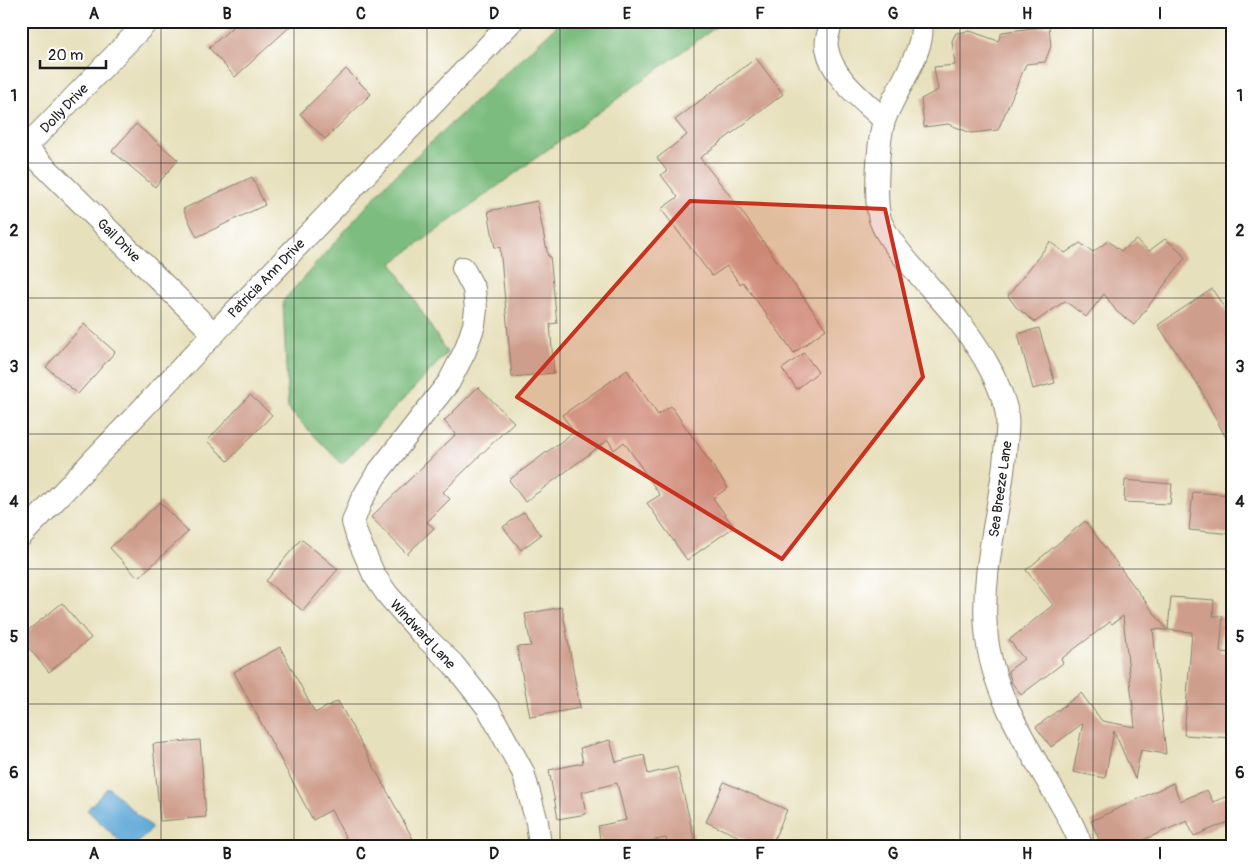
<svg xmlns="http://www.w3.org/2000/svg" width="1254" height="867" viewBox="0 0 1254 867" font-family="Pangolin,sans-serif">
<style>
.forest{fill:#7bbc7e;stroke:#4c6c4d}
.water{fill:#60a9d8;stroke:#3e627a}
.building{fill:#cf9d8b}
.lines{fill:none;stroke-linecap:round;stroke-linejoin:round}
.street-casing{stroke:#827e6c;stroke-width:24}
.street{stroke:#fff;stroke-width:22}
.marked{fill:#c8321e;fill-opacity:0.2;stroke:#c8321e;stroke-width:4;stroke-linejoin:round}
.grid{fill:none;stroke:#1c1c1c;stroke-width:1;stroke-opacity:0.55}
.labels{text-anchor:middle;stroke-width:4;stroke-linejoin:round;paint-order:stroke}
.street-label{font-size:14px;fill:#1c1c1c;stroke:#fff}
.neatline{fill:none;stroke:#1c1c1c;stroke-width:2}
.grid-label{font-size:16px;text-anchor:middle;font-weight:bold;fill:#1c1c1c}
</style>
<rect width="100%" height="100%" fill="#fff"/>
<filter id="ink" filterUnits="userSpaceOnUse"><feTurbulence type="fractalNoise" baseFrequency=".02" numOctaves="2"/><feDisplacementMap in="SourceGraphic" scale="10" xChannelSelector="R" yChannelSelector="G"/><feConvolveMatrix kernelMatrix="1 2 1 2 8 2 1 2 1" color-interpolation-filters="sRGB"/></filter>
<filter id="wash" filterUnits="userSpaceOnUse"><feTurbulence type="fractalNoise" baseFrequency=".0096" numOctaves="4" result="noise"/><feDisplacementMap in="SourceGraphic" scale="20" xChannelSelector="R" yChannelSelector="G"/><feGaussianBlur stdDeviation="1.12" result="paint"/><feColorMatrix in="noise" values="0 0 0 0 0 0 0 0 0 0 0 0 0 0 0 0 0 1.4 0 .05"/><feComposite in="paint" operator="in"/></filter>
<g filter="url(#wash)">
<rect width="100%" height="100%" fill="#e7e0bc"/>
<!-- forest -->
<path class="forest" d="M562 21H724L392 263 447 353 342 464 288 409 283 301 389 181Z"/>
<!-- water -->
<path class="water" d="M108 787 152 828 135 846H125L87 810Z"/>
<g id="blocks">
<!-- building -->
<path class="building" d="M239 21H296L235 77 209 48Z
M1049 26 1051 46 1045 62 1026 64 998 130 971 133 948 124 924 127 921 99 938 90 934 67 955 65 952 41 956 33 970 31 998 41 1002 32Z
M756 58 783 94 700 158 732 198 826 329 794 353 743 282 740 284 727 266 712 276 661 209 678 197 661 175 667 171 657 158 687 135 675 120Z
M346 69 371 94 325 139 300 114Z
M136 124 178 160 155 187 112 151Z
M252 177 265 205 197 237 183 209Z
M537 201 548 256H550L557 323 550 324 554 373 512 377 500 247 495 248 488 211Z
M1165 239 1178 249 1185 258 1134 325 1117 312 1104 294 1086 317 1065 301 1035 322 1016 307 1008 296 1050 242 1065 253 1080 243 1093 252 1108 241 1121 251 1136 240 1149 251Z
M1212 289 1233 321V451L1197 383 1158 325Z
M84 324 115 352 78 394 46 367Z
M1039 328 1055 383 1033 389 1018 334Z
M804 353 818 372 797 389 782 369Z
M627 370 658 415 671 406 728 488 713 498 734 527 687 560 647 503 660 495 624 442 614 450 608 440 525 502 509 480 574 432 562 415Z
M478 387 514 422 443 492 450 499 427 522 434 528 407 554 371 517 456 434 444 421Z
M250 395 272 415 228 461 207 441Z
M1125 480 1172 484 1170 504 1124 502Z
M1193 492 1233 495V534L1189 530Z
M160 502 188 532 138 578 110 548Z
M524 512 541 535 521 550 503 527Z
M1085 521 1167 630 1153 629 1166 754 1141 750 1135 779 1114 731 1105 778 1073 772 1083 723 1051 747 1036 727 1081 693 1102 721 1135 727 1123 616 1112 624 1110 622 1061 659 1063 663 1021 695 1012 683 1008 671 1024 659 1009 640 1053 605 1026 570Z
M301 539 338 569 303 611 266 581Z
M1171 597 1214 600 1213 616H1223L1220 652 1231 653 1233 738 1184 735 1192 632 1168 630Z
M62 603 91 638 49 672 21 639V636Z
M562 607 580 708 530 717 517 647 531 646 525 614Z
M280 647 315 713 338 701 413 839 401 846H350L331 810 313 820 234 672Z
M200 740 206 817 160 821 153 744Z
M610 740 616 762 644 755 648 774 677 767 696 846H668L666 838 625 846H601L598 826 626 820 617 783 582 792 586 814 558 819 549 770 583 763 580 748Z
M724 782 787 810 771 846H760L706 822Z
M1173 783 1180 801 1207 790 1213 802 1233 794V820L1194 836 1187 821 1129 846H1102L1091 821Z"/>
</g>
</g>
<g filter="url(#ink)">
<use href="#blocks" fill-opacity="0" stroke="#827e6c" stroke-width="1"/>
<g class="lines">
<!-- street casing -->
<g class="street-casing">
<path id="street" d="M832 21C830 29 825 40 827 48 832 78 863 100 884 120
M920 21C930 45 891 97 884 121 878 141 875 195 879 215 883 241 940 296 957 319 978 346 995 372 1005 405 1010 422 1006 438 1005 454 1000 512 981 570 986 629 990 685 1020 734 1048 782 1059 800 1075 826 1081 846
M26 148 213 333
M21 152 148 21
M463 268 474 289 476 309 474 325 465 351 449 382 376 475 361 501 353 522 357 536 374 575 387 594 421 633 453 664 488 708 523 772 537 822 540 846
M21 536 512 21"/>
</g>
<!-- street -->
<use href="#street" class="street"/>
</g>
</g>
<!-- marked area -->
<path class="marked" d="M690 201 885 209 923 377 782 559 517 397Z"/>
<!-- grid -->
<path class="grid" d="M161 21V846M294 21V846M427 21V846M560 21V846M694 21V846M827 21V846M960 21V846M1093 21V846M21 163H1233M21 298H1233M21 434H1233M21 569H1233M21 704H1233"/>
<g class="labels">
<!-- street labels -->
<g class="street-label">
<text transform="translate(64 108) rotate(-46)" y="5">Dolly Drive</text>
<text transform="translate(119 240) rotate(45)" y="5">Gail Drive</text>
<text transform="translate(266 278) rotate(-46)" y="5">Patricia Ann Drive</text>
<text transform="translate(1000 489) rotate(-82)" y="5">Sea Breeze Lane</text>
<text transform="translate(423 634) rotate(47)" y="5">Windward Lane</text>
</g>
</g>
<!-- margin -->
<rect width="1254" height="867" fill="none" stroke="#fff" stroke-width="55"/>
<!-- scale -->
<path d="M40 60v8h66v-8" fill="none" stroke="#1c1c1c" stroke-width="2.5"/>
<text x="48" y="60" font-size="15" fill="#1c1c1c" stroke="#ffffff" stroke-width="4" paint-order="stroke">20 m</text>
<rect x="28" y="28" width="1198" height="812" class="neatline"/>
<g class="grid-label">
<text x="94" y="19">A</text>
<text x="227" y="19">B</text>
<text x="361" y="19">C</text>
<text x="494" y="19">D</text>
<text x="627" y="19">E</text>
<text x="760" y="19">F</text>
<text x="893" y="19">G</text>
<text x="1027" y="19">H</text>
<text x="1160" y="19">I</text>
<text x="14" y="101">1</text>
<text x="1240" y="101">1</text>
<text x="14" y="236">2</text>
<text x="1240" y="236">2</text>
<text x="14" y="372">3</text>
<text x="1240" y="372">3</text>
<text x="14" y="507">4</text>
<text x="1240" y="507">4</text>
<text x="14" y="642">5</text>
<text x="1240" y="642">5</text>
<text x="14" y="778">6</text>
<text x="1240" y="778">6</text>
<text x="94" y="859">A</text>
<text x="227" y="859">B</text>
<text x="361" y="859">C</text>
<text x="494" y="859">D</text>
<text x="627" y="859">E</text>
<text x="760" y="859">F</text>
<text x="893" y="859">G</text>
<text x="1027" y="859">H</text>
<text x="1160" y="859">I</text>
</g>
</svg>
